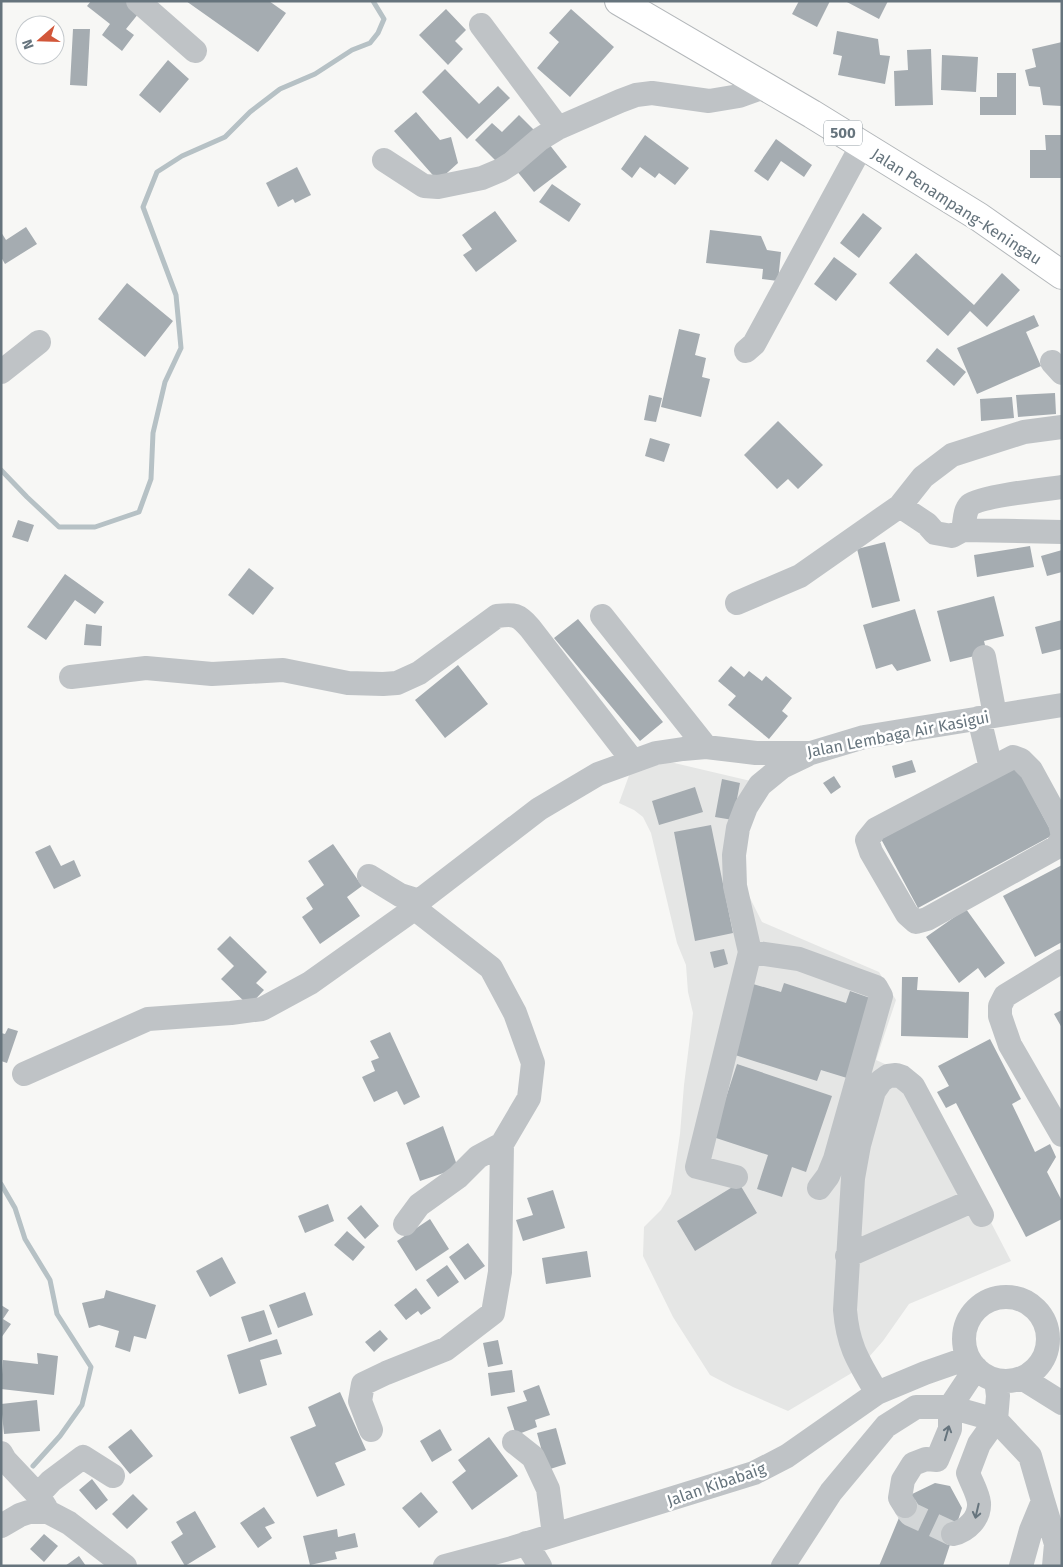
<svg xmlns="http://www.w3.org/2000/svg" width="1063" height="1567" viewBox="0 0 1063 1567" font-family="'Fira Sans',sans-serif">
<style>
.built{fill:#e5e6e5}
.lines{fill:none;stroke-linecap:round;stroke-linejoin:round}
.stream{stroke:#b6c1c5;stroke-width:5}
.building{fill:#a5acb1}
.minor-tunnel{stroke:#d3d6d7;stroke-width:24;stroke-dasharray:24 12;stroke-linecap:butt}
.major-casing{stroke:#b3b7ba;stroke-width:30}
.minor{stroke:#bfc3c6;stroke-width:24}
.major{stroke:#fff;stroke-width:28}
.oneway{stroke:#66747d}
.labels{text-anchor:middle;stroke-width:5;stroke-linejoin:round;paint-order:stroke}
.shield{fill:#fff;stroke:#949ea4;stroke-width:1}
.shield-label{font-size:15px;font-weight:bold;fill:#66747d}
.street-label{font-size:16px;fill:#66747d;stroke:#fff}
</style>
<rect width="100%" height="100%" fill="#f7f7f5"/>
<!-- built -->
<path class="built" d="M670 762 755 782 747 829 743 884 762 922 879 972 896 1000 876 1060 916 1078 1011 1261 909 1304 883 1341 861 1366 850 1374 788 1411 733 1387 710 1375 673 1317 643 1256 644 1227 661 1210 671 1194 680 1134 684 1085 693 1013 688 992 686 965 677 943 651 833 643 817 634 810 619 803 631 770Z"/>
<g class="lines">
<!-- stream -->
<path class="stream" d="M1 470 27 497 59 527H95L139 512 151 479 153 433 165 382 181 348 176 295 143 207 157 172 182 156 225 137 250 112 280 89 315 74 352 50 370 43 378 33 384 19 373 1
M1 1184 15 1208 25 1239 50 1280 57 1314 91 1367 82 1405 60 1436 33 1466"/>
</g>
<!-- building -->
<path class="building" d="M91 1H134L143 8 126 29 134 35 122 51 102 35 110 24 87 6Z
M186 1H269L286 13 258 52Z
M799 1H830L817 27 792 14Z
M845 1H888L879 19Z
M446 9 466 30 455 41 463 49 448 65 419 35Z
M571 9 614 47 570 97 537 68 559 42 549 33Z
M73 29H90L87 86 70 85Z
M837 31 878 39 880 55 890 56 885 84 838 75 842 56 833 54Z
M1062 42V106L1043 105 1040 87 1029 86 1025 70 1036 67 1032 49Z
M931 49 933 105 895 106 894 71 908 70 907 50Z
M942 55 978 57 976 92 941 90Z
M168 60 189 79 160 113 139 95Z
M445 69 479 104 498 86 510 98 467 139 422 92Z
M997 73H1016V115H980V97H997Z
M416 112 440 140 451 137 458 163 438 181 394 131Z
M519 115 538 134 503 168 475 140 492 123 502 132Z
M645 135 689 168 675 185 659 173 655 178 640 167 632 178 621 169Z
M1045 135H1062V178H1030V150H1046Z
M776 139 812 165 804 177 781 161 768 181 754 171Z
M549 144 567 167 534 192 516 170Z
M297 167 311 195 295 203 293 199 278 207 266 183Z
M552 184 581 204 569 222 539 202Z
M495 211 517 241 476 272 463 255 472 249 462 235Z
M863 213 882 228 859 258 840 243Z
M26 227 37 244 5 264 1 257V232L6 240Z
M710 230 761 236 767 250 781 252 778 281 762 279 763 269 706 263Z
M916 253 974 305 1002 273 1020 290 987 327 970 311 948 336 889 283Z
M834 257 857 274 836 301 814 284Z
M127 283 173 321 145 357 98 319Z
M1034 315 1039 326 1026 332 1041 366 977 394 957 348Z
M679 329 700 334 695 355 706 358 702 377 710 379 701 417 661 407Z
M937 348 966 372 954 386 926 361Z
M1055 393 1056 414 1018 417 1016 395Z
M649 395 662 398 656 422 644 420Z
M1012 397 1014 418 981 421 980 399Z
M778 421 823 465 798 489 788 479 777 489 744 455Z
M650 438 670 444 664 462 645 456Z
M18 520 34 525 28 542 12 537Z
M885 542 900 601 872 608 857 549Z
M1030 546 1034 567 977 577 974 555Z
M1062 550V572L1047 576 1041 556Z
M249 568 274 588 253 615 228 595Z
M65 574 104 602 95 614 75 600 46 640 27 627Z
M994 596 1004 636 984 641 987 653 950 662 937 611Z
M915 609 931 661 897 671 892 664 876 669 863 625Z
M578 619 663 722 640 741 554 638Z
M1062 620V649L1042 654 1035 627Z
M86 624 102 626 101 646 84 645Z
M458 665 488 704 445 738 415 700Z
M731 666 744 677 749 671 762 681 766 676 792 698 782 711 788 716 769 739 728 705 736 696 718 681Z
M912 760 916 772 895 778 892 766Z
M1017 767 1053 835 918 908 881 839Z
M834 776 841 787 831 794 823 783Z
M722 779 740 783 733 820 715 817Z
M695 787 703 812 659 825 652 801Z
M711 825 733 933 695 941 674 832Z
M333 844 362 886 347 897 360 916 320 944 302 917 313 909 306 898 324 885 308 861Z
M50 845 61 866 74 860 81 876 54 889 35 852Z
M1062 865V942L1035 957 1003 896Z
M966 909 1005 963 985 978 978 968 959 983 926 937Z
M230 936 267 972 256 983 264 990 249 1006 221 979 234 966 217 949Z
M724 949 728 964 714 968 710 952Z
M902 977H918L917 990 969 992 968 1038 901 1036Z
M784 983 846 1003 850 991 870 998 847 1078 821 1070 817 1081 732 1054 753 984 781 992Z
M1062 1010V1028L1054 1014Z
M8 1028 18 1031 7 1063 1 1061V1033L5 1034Z
M390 1032 420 1097 404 1105 397 1091 374 1102 362 1077 375 1071 371 1061 379 1058 370 1041Z
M990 1039 1021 1099 1012 1104 1035 1152 1050 1144 1056 1157 1047 1172 1062 1201V1219L1026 1237 956 1103 946 1108 937 1092 949 1086 938 1066Z
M737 1064 832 1096 806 1172 792 1167 782 1197 757 1189 768 1155 713 1137Z
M443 1126 458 1168 420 1181 406 1143Z
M739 1183 757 1213 695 1251 677 1221Z
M553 1190 565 1228 523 1241 516 1220 533 1215 527 1198Z
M328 1204 334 1221 305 1233 298 1216Z
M361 1205 379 1226 365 1239 347 1218Z
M430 1219 449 1249 416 1271 397 1241Z
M347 1231 365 1247 353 1261 334 1245Z
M468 1243 485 1266 465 1280 449 1257Z
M587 1251 591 1277 546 1284 542 1258Z
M222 1257 236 1283 210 1297 196 1271Z
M447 1265 459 1282 438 1297 426 1280Z
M416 1288 431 1308 421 1315 418 1311 406 1320 394 1305Z
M106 1290 156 1305 146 1339 134 1336 130 1352 115 1347 119 1331 99 1325 89 1328 82 1303 104 1298Z
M305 1292 313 1315 278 1328 269 1305Z
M1 1305 9 1310 3 1319 11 1324 1 1338Z
M264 1310 272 1334 249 1342 241 1317Z
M380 1330 388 1339 374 1352 365 1342Z
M277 1339 282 1354 260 1360 267 1385 239 1394 227 1355Z
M498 1340 503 1364 488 1367 483 1343Z
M37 1353 58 1356 54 1395 1 1389 3 1360 38 1364Z
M512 1370 515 1392 491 1396 488 1373Z
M539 1385 550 1415 535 1420 537 1427 516 1435 507 1407 527 1401 523 1391Z
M340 1392 366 1450 335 1463 345 1485 317 1497 290 1437 316 1426 308 1407Z
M37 1400 40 1431 4 1434 1 1404Z
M556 1428 566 1464 547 1470 537 1433Z
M131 1429 153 1456 130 1474 108 1447Z
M440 1429 452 1450 432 1462 420 1441Z
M489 1437 518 1476 472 1510 452 1482 466 1471 458 1460Z
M92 1479 108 1500 96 1510 79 1490Z
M935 1483 950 1486 962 1508 943 1566H879L908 1496Z
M421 1492 438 1512 419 1528 402 1508Z
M133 1494 148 1509 127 1529 112 1514Z
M264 1507 275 1523 265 1527 272 1538 258 1548 240 1523Z
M195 1511 216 1547 185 1566 171 1542 183 1534 176 1522Z
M337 1529 338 1537 355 1533 358 1547 335 1552 337 1559 310 1565 303 1536Z
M44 1534 58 1546 44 1562 30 1549Z
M79 1556 86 1566H65Z"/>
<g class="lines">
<!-- minor-tunnel -->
<path class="minor-tunnel" d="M905 1506 910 1514 953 1534"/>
<!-- major casing -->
<g class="major-casing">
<path id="major" d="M619 1 812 114 979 217 1062 275"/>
</g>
<!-- minor -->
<path class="minor" d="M138 1 195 51
M481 25 558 128
M384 160 424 186 438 187 482 178 501 170 512 163 540 139 558 128 620 101 636 95 652 93 709 101 739 96 764 87
M746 351 754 344 862 145
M1052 362 1062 373
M1 372 39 342
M900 506 923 477 952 455 1024 432 1062 427
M963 530 1062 532
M737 603 800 576 900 506 927 524 935 533 952 536 963 530C965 522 964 511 970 505 979 497 1046 489 1062 487
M602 616 706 747
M984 657 995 715
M71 677 146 668 212 674 283 670 348 683 383 684 397 683 419 673 497 616C514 614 518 614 530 628L633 761
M979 718 991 768
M1062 832 1060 823 1031 770 1021 760 1013 757 876 829 867 840 871 852 907 914 916 922 927 919 1057 847 1062 838
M369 876 400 895 419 901
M750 952 799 959 876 987 881 996 835 1159 828 1176 819 1188
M1062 961 1005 996 1000 1006V1016L1010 1045 1062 1135
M24 1074 148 1019 231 1013 262 1009 310 983 407 914 419 901 539 809 598 774 656 753 683 749 706 747 756 753H811L864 737 1062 705
M736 1177 697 1167 750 952 735 886 734 855 738 828 746 807 760 785 782 767 807 755
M405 1224 419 1205 458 1177 478 1157 502 1144 529 1098 533 1063 515 1013 491 968 414 908
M847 1256 974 1200
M964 1339a42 42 0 1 1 84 0a42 42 0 1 1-84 0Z
M1022 1378 1062 1403
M877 1393C859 1362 848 1347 845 1310L853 1178 859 1145 874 1091 881 1081 888 1076 896 1075 902 1077 913 1086 982 1215
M371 1430 360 1401 363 1384 386 1373 446 1349 493 1313 500 1272 502 1144
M514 1442 533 1457 548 1489 554 1535
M1 1453 5 1460 38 1495 46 1508
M38 1495 51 1481 83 1457 113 1476
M1043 1501 1056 1544 1054 1566
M905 1506 900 1498 903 1480 913 1464 926 1459 937 1460 950 1429V1407L976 1368
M1 1526 20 1515 29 1512H48L69 1523 125 1566
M953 1534C967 1531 980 1518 979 1503 978 1493 971 1482 968 1473L979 1444 996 1420 998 1396 996 1380
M526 1543 540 1566
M445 1566 512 1548 754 1473 787 1456 877 1393 925 1373 968 1358
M783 1566 831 1492 886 1426 916 1407H950L996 1420 1030 1456 1043 1501 1031 1530 1021 1566"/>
<!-- major -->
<use href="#major" class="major"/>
</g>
<!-- one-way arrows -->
<defs><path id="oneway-shaft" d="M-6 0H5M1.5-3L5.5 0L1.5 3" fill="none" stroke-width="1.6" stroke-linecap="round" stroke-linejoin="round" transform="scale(1.25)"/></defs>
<g class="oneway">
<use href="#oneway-shaft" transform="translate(947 1433) rotate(-74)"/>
<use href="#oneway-shaft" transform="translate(977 1511) rotate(103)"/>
</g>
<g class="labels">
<!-- shield labels -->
<rect class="shield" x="824" y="120.5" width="38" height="25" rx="4"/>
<g class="shield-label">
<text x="843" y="138">500</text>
</g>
<!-- street labels -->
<g class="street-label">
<text transform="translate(957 206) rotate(33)" y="6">Jalan Penampang-Keningau</text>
<text transform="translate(898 734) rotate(-11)" y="6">Jalan Lembaga Air Kasigui</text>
<text transform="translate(716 1484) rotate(-19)" y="6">Jalan Kibabaig</text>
</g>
</g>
<!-- border -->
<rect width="1063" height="1567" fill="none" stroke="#66747d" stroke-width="5"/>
<!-- north arrow -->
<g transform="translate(40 40) rotate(250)"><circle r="24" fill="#ffffff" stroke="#c2c7cb"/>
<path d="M0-4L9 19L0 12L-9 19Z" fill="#d2573a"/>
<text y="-8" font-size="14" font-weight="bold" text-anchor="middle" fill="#66747d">N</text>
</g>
</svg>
